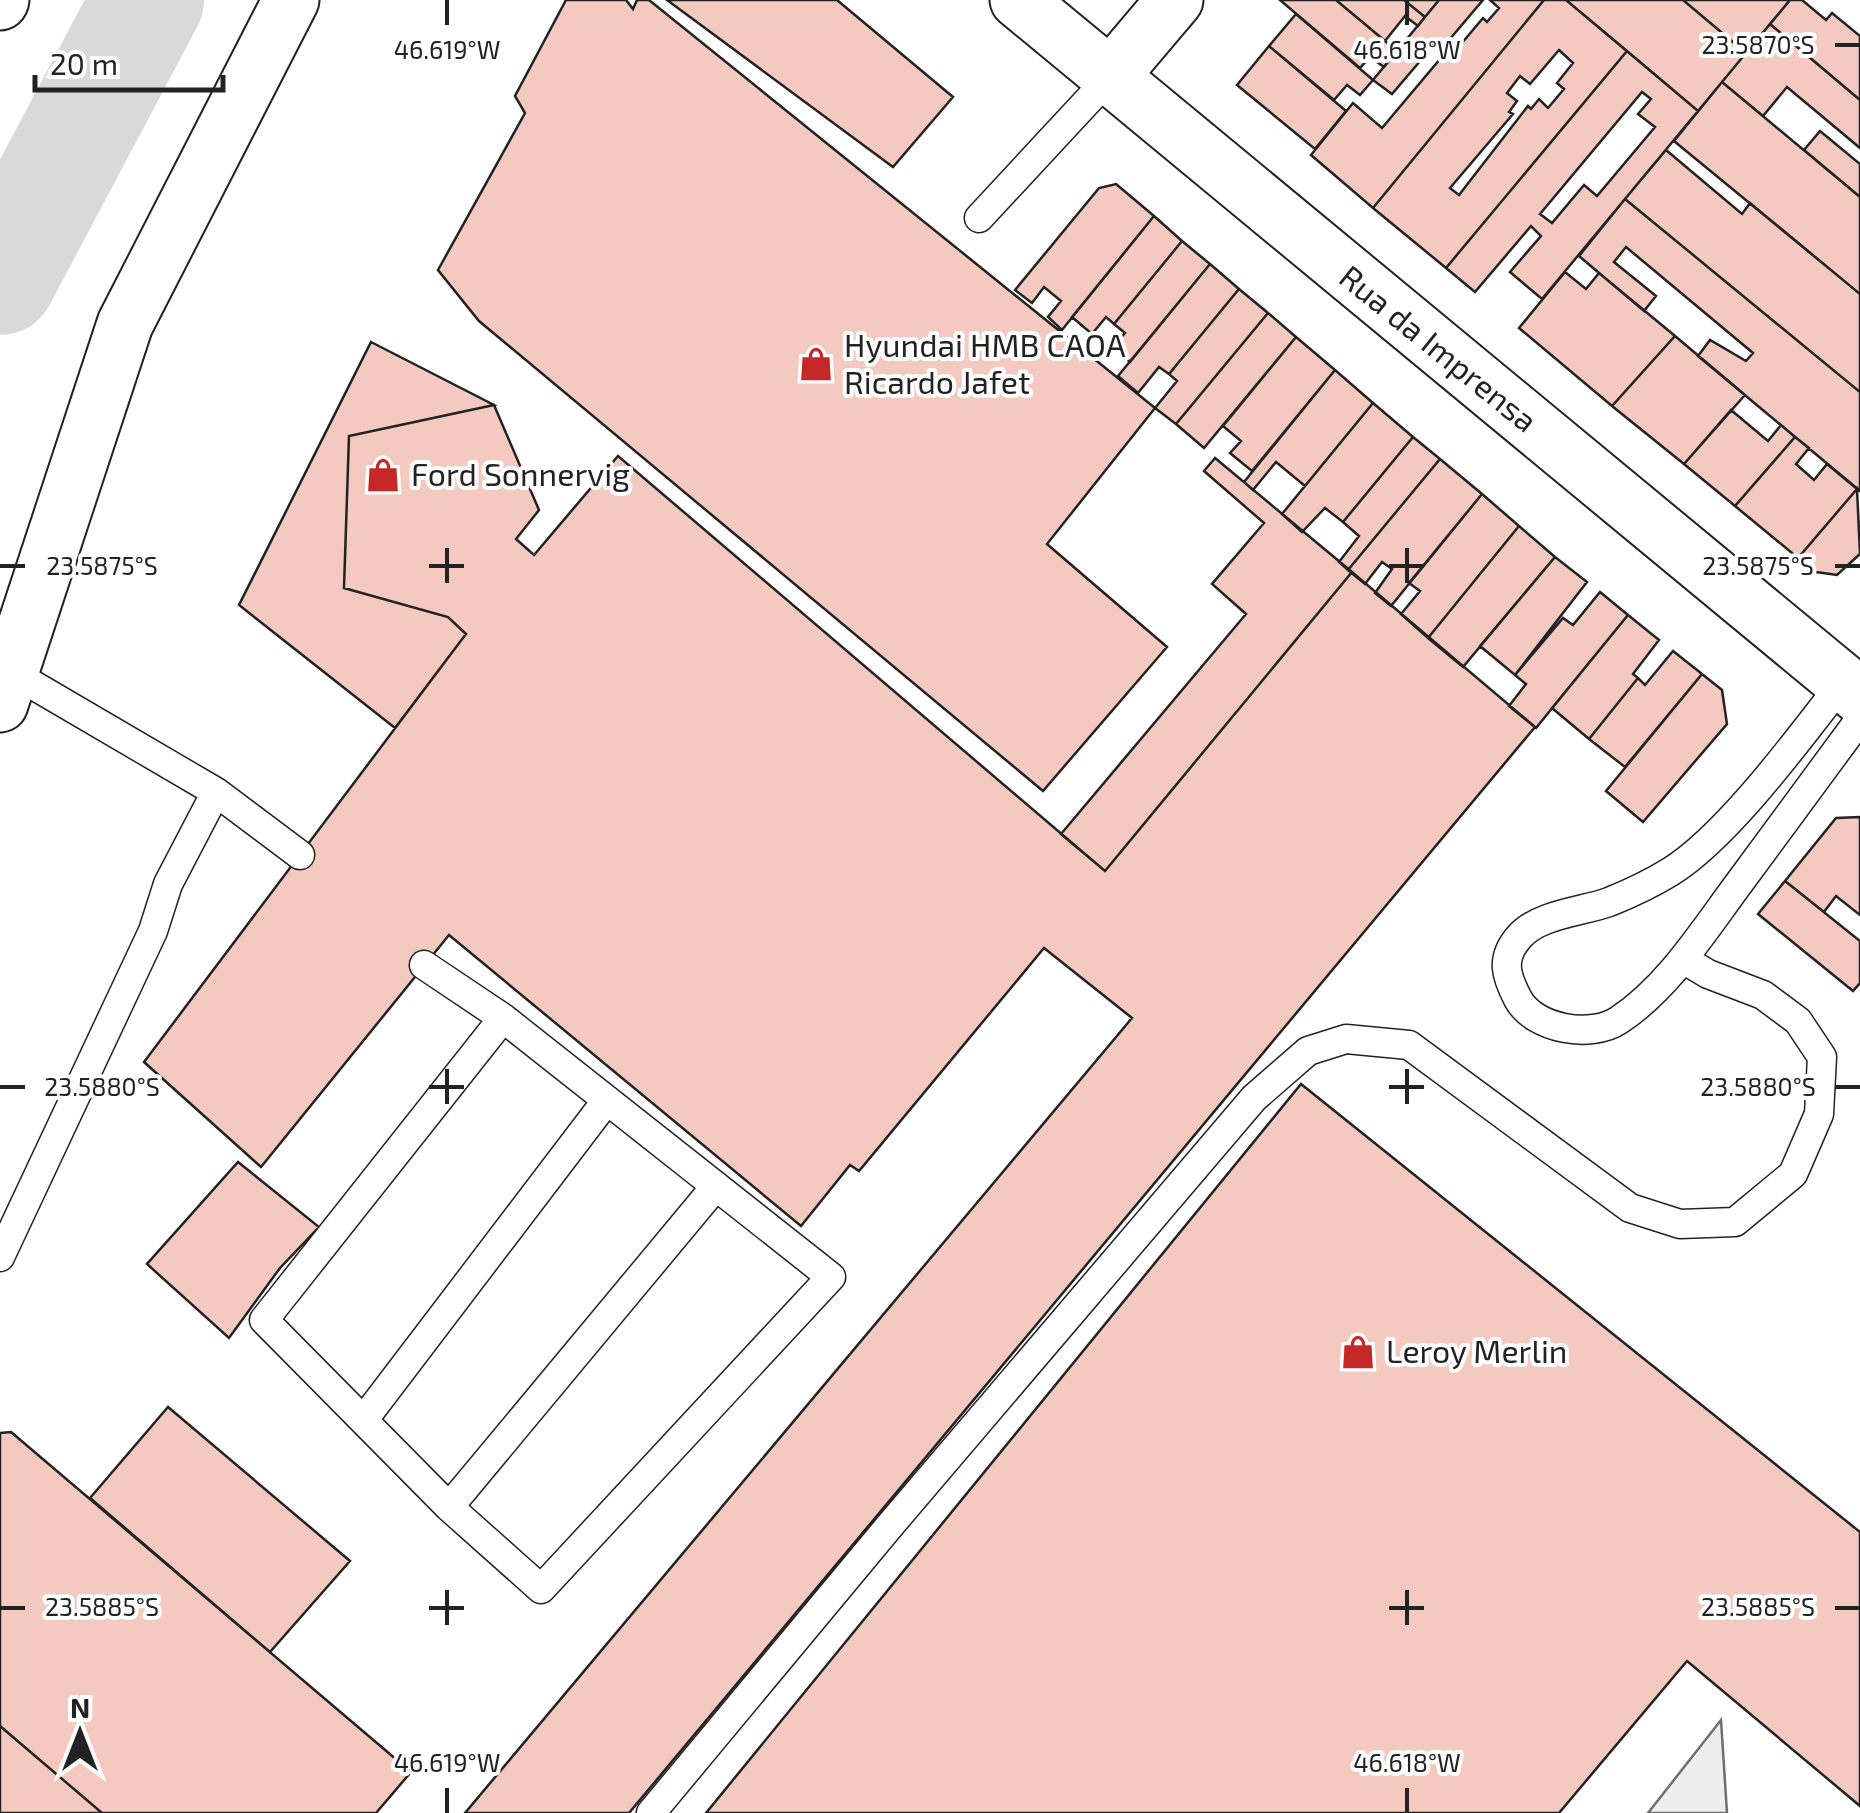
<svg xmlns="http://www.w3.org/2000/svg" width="1860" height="1813" viewBox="0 0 1860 1813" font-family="'Exo 2',sans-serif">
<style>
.green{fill:#eee;stroke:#6f6f6f;stroke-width:2.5}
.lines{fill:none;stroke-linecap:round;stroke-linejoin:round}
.river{stroke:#d9d9d9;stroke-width:112}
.building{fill:#f3c9c0;stroke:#222;stroke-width:2.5;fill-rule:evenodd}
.lane-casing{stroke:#222;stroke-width:31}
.street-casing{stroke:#222;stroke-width:59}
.secondary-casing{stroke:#222;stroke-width:59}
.primary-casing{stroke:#222;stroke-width:59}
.lane{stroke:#fff;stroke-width:28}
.street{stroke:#fff;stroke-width:55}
.secondary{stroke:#fff;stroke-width:55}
.primary{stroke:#fff;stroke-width:55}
.ticks{fill:none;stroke:#222;stroke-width:4}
.labels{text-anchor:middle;stroke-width:8;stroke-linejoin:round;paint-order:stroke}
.poi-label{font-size:32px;fill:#222;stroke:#fff;text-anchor:start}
.street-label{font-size:32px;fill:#222;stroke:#fff}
.ticks-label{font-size:25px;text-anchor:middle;fill:#222;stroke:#fff;stroke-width:8;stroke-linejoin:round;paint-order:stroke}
</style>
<rect width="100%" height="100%" fill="#fff"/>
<!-- green -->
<path class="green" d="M1721 1720 1727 1813H1648Z"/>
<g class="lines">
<!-- river -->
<path class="river" d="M0 279 148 0"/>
</g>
<!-- building -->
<path class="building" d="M566 0H626L633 9 637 0H649L1155 408 1047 544 1167 647 1043 791 479 321 438 270 525 113 515 96Z
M667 0H837L953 97 893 167Z
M1280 0H1336L1397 51 1384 67 1370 57 1360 68Z
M1336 0H1404L1425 17 1418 26 1405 16 1385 41Z
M1404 0H1439L1425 17Z
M1439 0H1483L1444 46 1438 40 1392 94 1373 80Z
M1490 0H1544L1373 208 1311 155 1353 103 1382 128 1451 46 1456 50 1483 18 1487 22 1499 8Z
M1544 0H1566L1627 51 1446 268 1373 208ZM1559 50 1573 63 1557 83 1564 89 1548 108 1539 99 1531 109 1528 106 1459 195 1450 188 1513 114 1509 112 1517 101 1507 93 1520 76 1530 84Z
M1566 0H1683L1746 53 1698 111Z
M1683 0H1790L1746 53Z
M1790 0H1802L1826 20 1832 13 1860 36V100L1770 24Z
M1296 14 1373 80 1360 95 1347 85 1334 100 1269 46Z
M1770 24 1860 100V148L1787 87 1763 116 1722 82Z
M1269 46 1346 111 1315 149 1237 85Z
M1627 51 1698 111 1542 299 1510 272 1541 236 1531 226 1475 292 1446 268ZM1642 92 1651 99 1638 114 1655 127 1597 196 1584 185 1552 223 1540 214Z
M1722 82 1860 197V294L1674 141Z
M1820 131 1860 164V197L1804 150Z
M1666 150 1742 214 1750 203 1860 294V392L1625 199Z
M1116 184 1154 216 1062 330 1048 317 1061 301 1044 287 1032 303 1015 290 1099 188Z
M1625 199 1860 392V491L1698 356 1710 340 1746 361 1753 353 1626 247 1614 262 1656 296 1644 311 1579 256Z
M1154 216 1182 241 1114 324 1106 317 1092 334 1072 317Z
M1182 241 1210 264 1130 362 1113 347 1125 333 1114 324Z
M1210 264 1239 289 1169 374 1159 367 1138 393 1118 376Z
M1565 272 1586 289 1599 273 1675 336 1612 406 1519 328Z
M1239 289 1268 313 1176 424 1155 408 1177 381 1169 374Z
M1268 313 1296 337 1204 448 1176 424Z
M1675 336 1745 395 1684 464 1612 406Z
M1296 337 1335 370 1252 471 1230 453 1241 441 1223 426Z
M371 342 494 405 349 436 344 588 448 617 466 634 395 728 239 605Z
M1335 370 1373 403 1305 486 1276 462 1253 490 1244 482Z
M1373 403 1413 437 1343 522 1325 508 1302 532 1282 514Z
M494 405 539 510 516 539 534 555 618 456 1105 871 1352 572 1535 727 629 1813H465L1132 1018 1044 948 859 1171 850 1165 801 1226 449 935 261 1167 144 1062 466 634 448 617 344 588 349 436Z
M1731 410 1768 441 1781 425 1795 437 1735 506 1684 464Z
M1413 437 1440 459 1348 570 1339 562 1359 536 1343 522Z
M1795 437 1809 448 1796 464 1814 480 1827 464 1857 489 1798 558 1735 506Z
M1215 458 1352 572 1105 871 1061 834 1246 614 1212 584 1264 523 1204 471Z
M1440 459 1482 494 1391 606 1375 593 1392 569 1382 562 1365 584 1348 570Z
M1857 489 1860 554 1837 575 1816 572 1798 558Z
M1482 494 1519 526 1428 638 1401 614 1420 591 1409 583Z
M1519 526 1555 557 1463 667 1428 638Z
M1555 557 1587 582 1515 675 1480 646Z
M1600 592 1628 615 1536 728 1509 706 1526 684 1515 675 1563 618 1573 625Z
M1628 615 1659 640 1633 674 1638 678 1589 739 1552 708Z
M1673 651 1702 674 1625 767 1589 739 1638 678 1645 685Z
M1702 674 1722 690 1727 724 1643 822 1606 791Z
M1860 817V915L1836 896 1824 912 1785 881 1836 818Z
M1785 881 1860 941V983L1853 991 1758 914Z
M1301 1084 1860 1532V1806L1687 1661 1559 1813H706Z
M238 1162 319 1227 280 1268 229 1338 147 1264Z
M168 1407 350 1561 270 1652 90 1498Z
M11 1432 411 1772 376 1813H102L0 1726V1433Z
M0 1726 102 1813H0Z"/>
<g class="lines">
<!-- lane casing -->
<g class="lane-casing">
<path id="lane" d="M979 218 1109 78
M1843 682C1801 736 1727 837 1670 872 1652 883 1629 894 1609 902 1581 912 1539 914 1519 937 1500 959 1506 976 1518 999 1534 1029 1591 1039 1619 1020 1666 989 1701 935 1734 890 1776 833 1818 776 1860 719
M216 792 300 855
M424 965 503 1018 831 1277 541 1589 449 1507
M503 1018 264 1320 449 1507 716 1186
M0 1257 153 931 168 884 216 792 11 672
M365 1418 607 1100
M651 1813 887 1529 1254 1098 1308 1051 1346 1039 1409 1045 1630 1208 1680 1224 1735 1222 1793 1174 1819 1114 1822 1057 1798 1021 1763 995 1708 974 1683 959"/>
</g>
<!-- street casing -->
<g class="street-casing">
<path id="street" d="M1109 78 1175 0"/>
</g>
<!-- secondary casing -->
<g class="secondary-casing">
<path id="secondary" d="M1018 0 1860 696"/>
</g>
<!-- primary casing -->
<g class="primary-casing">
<path id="primary" d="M0 2 1 0
M0 704 125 324 291 0"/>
</g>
<!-- lane -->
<use href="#lane" class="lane"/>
<!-- street -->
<use href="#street" class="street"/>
<!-- secondary -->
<use href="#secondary" class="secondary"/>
<!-- primary -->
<use href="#primary" class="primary"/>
</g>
<!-- ticks -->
<path class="ticks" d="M447 0V25M1407 0V25M1835 45H1860M447 548V583M1407 548V583M0 566H25M429 566H464M1389 566H1424M1835 566H1860M447 1069V1104M1407 1069V1104M0 1087H25M429 1087H464M1389 1087H1424M1835 1087H1860M447 1590V1625M1407 1590V1625M0 1608H25M429 1608H464M1389 1608H1424M1835 1608H1860M447 1788V1813M1407 1788V1813"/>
<!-- icons -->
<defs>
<g id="shop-bare" transform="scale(2.7)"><path d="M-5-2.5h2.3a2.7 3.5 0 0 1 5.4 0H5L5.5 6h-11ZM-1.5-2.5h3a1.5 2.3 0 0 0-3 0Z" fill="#c62828" stroke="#fff" stroke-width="2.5" paint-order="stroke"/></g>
</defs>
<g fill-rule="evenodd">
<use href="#shop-bare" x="816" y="364"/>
<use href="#shop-bare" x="383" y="475"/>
<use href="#shop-bare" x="1358" y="1352"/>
</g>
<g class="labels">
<!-- poi labels -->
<g class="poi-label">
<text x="844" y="357">Hyundai HMB CAOA<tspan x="844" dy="37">Ricardo Jafet</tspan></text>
<text x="411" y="486">Ford Sonnervig</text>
<text x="1386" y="1363">Leroy Merlin</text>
</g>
<!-- street labels -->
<g class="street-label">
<text transform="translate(1438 349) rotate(39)" y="11">Rua da Imprensa</text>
</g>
</g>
<g class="ticks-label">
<text x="1758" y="54">23.5870°S</text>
<text x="447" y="59">46.619°W</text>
<text x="1407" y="59">46.618°W</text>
<text x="102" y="575">23.5875°S</text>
<text x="1758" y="575">23.5875°S</text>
<text x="102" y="1096">23.5880°S</text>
<text x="1758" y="1096">23.5880°S</text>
<text x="102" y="1616">23.5885°S</text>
<text x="1758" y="1616">23.5885°S</text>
<text x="447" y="1772">46.619°W</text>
<text x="1407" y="1772">46.618°W</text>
</g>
<!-- north arrow -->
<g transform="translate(80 1733)" stroke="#ffffff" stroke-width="8" paint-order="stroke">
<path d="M0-8L18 38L0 25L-18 38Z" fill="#222222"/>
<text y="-15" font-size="28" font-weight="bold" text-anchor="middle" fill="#222222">N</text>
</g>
<!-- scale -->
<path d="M35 75v15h188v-15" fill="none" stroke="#222222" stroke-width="5"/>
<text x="50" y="75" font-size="30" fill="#222222" stroke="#ffffff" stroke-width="8" paint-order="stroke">20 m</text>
</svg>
